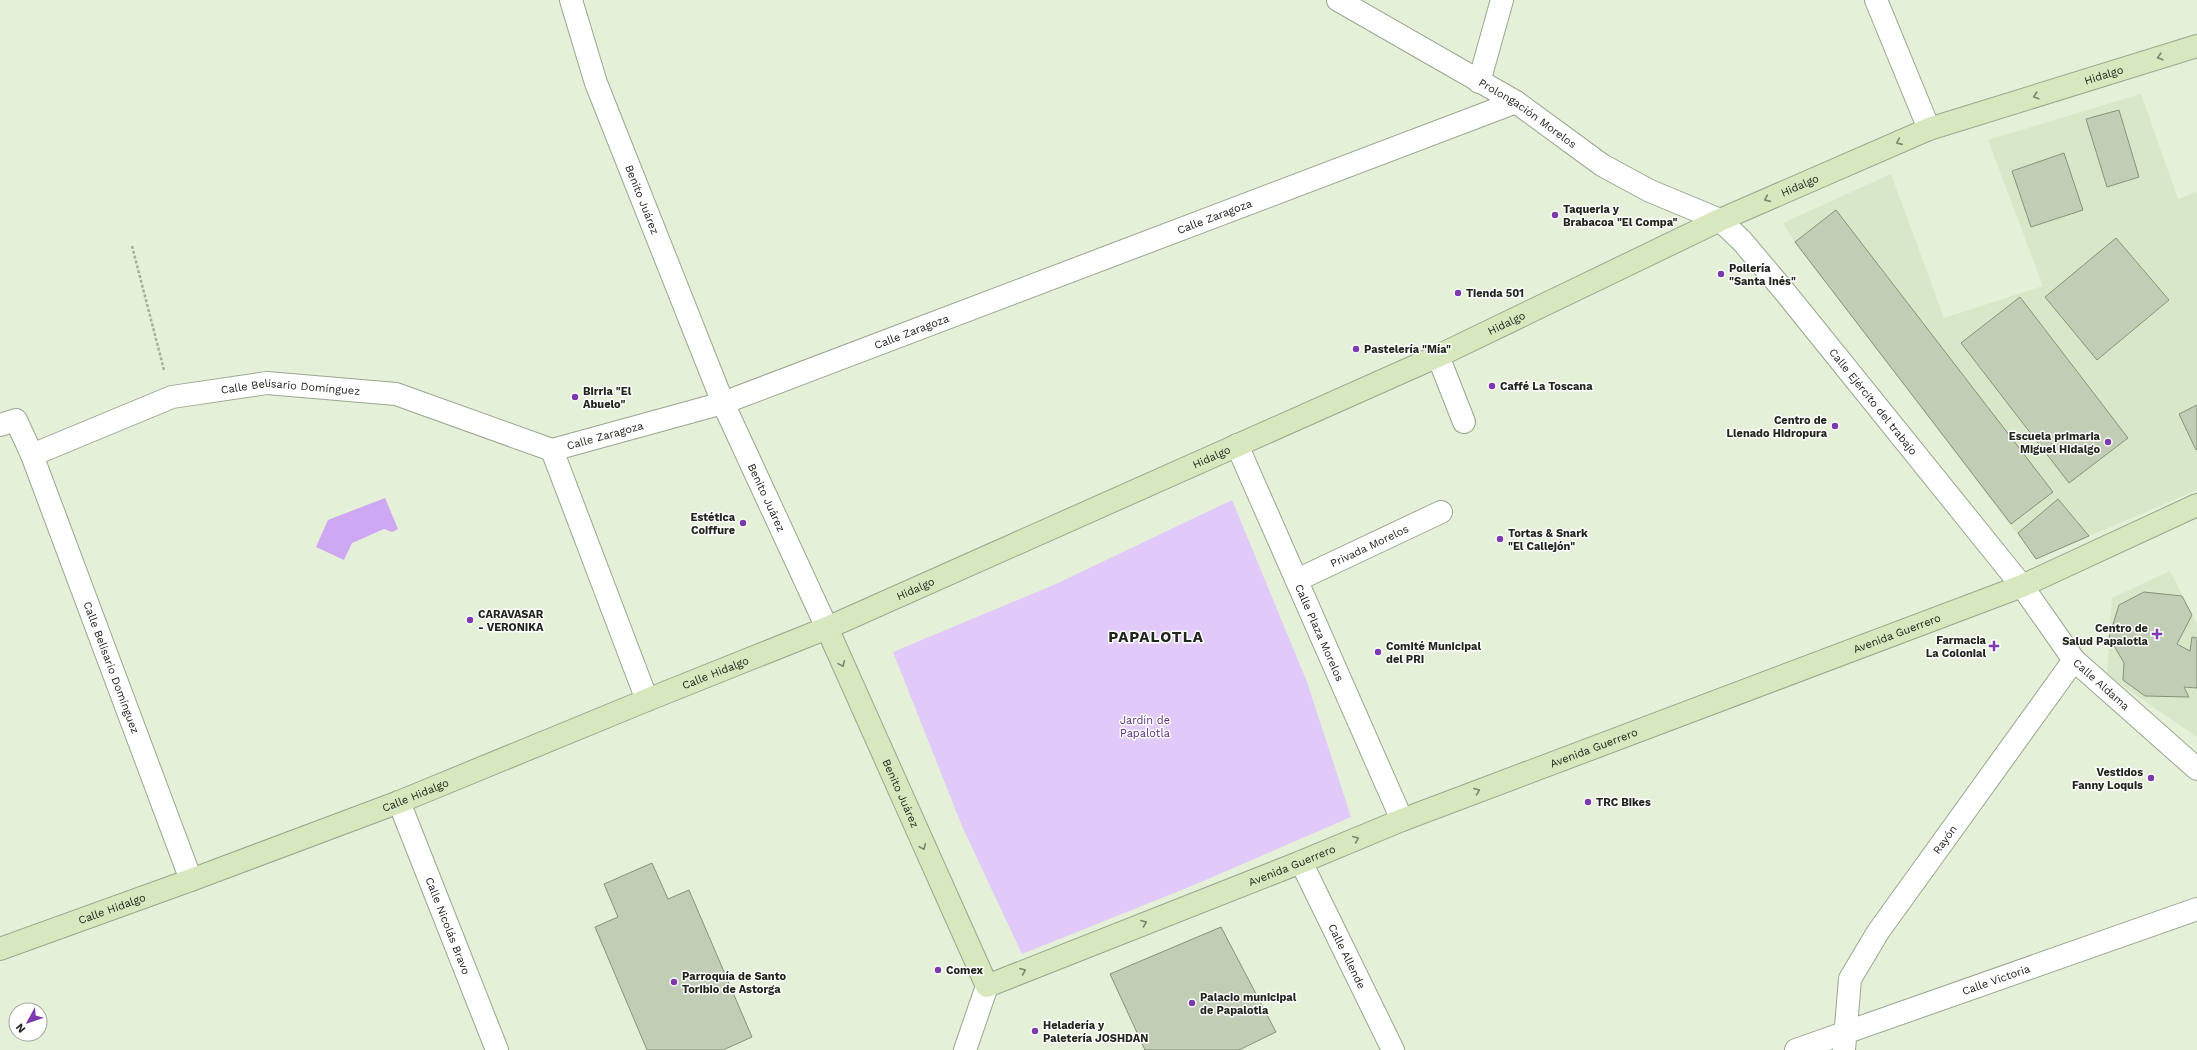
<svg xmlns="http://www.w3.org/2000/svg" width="2197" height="1050" viewBox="0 0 2197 1050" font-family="'Work Sans',sans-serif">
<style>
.built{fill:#d7e7c8}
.park{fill:#e1c9fa}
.water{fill:#cea8f2}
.building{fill:#c1cdb5;stroke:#87927c}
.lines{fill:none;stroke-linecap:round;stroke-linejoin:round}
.minor-casing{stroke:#9ba68f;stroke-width:24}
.tertiary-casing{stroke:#9ba68f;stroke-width:24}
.secondary-casing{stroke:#9ba68f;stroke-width:24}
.path{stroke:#a5af9c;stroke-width:2.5;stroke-dasharray:3 2;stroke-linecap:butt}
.minor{stroke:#fff;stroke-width:22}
.tertiary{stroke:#fff;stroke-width:22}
.secondary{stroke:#d7e7be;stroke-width:22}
.oneway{stroke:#7c866e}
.poi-dot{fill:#7d3aae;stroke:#fff;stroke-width:1.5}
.labels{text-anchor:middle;stroke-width:3;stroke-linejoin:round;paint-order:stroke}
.street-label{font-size:11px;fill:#21261d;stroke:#fff}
.poi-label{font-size:11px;font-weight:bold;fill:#21261d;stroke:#fff;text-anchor:start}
.park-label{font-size:11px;fill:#5d2d82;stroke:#fff}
.district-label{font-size:15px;font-weight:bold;letter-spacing:1px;fill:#21261d;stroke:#fff}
</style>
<rect width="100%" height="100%" fill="#e4f0d8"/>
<!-- built -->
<path class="built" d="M2141 94 2178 199 2197 192V490L2036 559 1795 242 1783 223 1891 174 1944 318 2043 286 1988 140Z
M2170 571 2197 625V737L2107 675 2112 598Z"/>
<!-- park -->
<path class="park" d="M1232 500 1307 682 1351 817 1194 885 1022 954 962 826 893 652 1056 584Z"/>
<!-- water -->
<path class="water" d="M385 498 398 529 392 532 384 529 352 543 344 560 316 547 328 520Z"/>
<!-- building -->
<path class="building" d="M2119 110 2139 177 2107 187 2086 119Z
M2064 153 2083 210 2031 227 2012 171Z
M1836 210 2053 492 2011 524 1795 242Z
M2116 238 2169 300 2097 360 2045 297Z
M2020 297 2128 438 2069 483 1961 343Z
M2197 405V449L2196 450 2179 414Z
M2058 499 2089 536 2036 559 2018 533Z
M2144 592 2182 596 2192 615 2177 644 2190 651 2192 637 2197 638V688L2184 687 2189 697 2145 696 2123 680 2124 663 2109 637 2119 605Z
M652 863 668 899 689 890 752 1037 723 1050H647L595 927 618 917 604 884Z
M1221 927 1276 1032 1239 1050H1145L1110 974Z"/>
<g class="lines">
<!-- minor casing -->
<g class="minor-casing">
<g id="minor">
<path id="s1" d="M1338 0 1516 102 1602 165 1650 191 1720 220 1742 241 1785 292 2022 586 2074 660 2197 769"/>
<path d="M1876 0 1929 129"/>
<path d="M1479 82 1502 0"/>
<path d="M1438 356 1464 422"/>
<path id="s2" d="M0 425 16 420 32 455 191 880"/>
<path id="s3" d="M552 450 723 403 1516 102"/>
<path d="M552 450 647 700"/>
<path id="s4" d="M32 455 172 397 267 383 396 394 552 450"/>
<path id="s5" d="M1297 580 1441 512"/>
<path id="s6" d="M399 802 497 1050"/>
<path id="s7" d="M1301 862 1393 1050"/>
<path id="s8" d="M1796 1050 2197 909"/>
<path id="s9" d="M1844 1050 1850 979 1878 932 2074 660"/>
</g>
</g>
<!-- tertiary casing -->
<g class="tertiary-casing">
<g id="tertiary">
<path id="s10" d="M571 0 596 83 723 403 827 628"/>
<path id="s11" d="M1237 445 1402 820"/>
<path d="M965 1050 987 986"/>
</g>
</g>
<!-- secondary casing -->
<g class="secondary-casing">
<g id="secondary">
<path id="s12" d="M827 628 987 986 1301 862 1402 820 2022 586 2197 505"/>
<path id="s13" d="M0 949 191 880 399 802 647 700 827 628 1438 356 1720 220 1929 129 2197 46"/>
</g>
</g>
<!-- path -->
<path class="path" d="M132 246 164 370"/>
<!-- minor -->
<use href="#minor" class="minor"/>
<!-- tertiary -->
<use href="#tertiary" class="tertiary"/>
<!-- secondary -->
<use href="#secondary" class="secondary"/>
</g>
<!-- one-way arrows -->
<defs><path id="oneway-chevron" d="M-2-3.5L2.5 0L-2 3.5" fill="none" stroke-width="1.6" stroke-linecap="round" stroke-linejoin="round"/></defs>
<g class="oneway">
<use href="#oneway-chevron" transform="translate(2160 57) rotate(163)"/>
<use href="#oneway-chevron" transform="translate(2036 96) rotate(163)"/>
<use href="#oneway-chevron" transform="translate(1899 142) rotate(156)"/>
<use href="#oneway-chevron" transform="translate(1767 199) rotate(156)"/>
<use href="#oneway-chevron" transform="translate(842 664) rotate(66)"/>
<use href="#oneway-chevron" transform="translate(1477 791) rotate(-21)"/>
<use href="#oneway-chevron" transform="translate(1356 839) rotate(-23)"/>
<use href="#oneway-chevron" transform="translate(923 847) rotate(66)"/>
<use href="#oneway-chevron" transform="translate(1144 923) rotate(-22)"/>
<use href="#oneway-chevron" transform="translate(1023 971) rotate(-22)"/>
</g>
<!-- markers -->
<g class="poi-dot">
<circle cx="1555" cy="215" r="4"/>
<circle cx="1721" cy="274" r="4"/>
<circle cx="1458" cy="293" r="4"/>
<circle cx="1356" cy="349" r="4"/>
<circle cx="1492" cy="386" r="4"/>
<circle cx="575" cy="397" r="4"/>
<circle cx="1835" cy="426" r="4"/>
<circle cx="2108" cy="442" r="4"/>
<circle cx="743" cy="523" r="4"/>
<circle cx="1500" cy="539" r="4"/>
<circle cx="470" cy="620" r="4"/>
<path d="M2155 628h4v4h4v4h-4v4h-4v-4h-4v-4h4z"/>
<path d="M1992 640h4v4h4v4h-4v4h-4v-4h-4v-4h4z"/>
<circle cx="1378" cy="652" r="4"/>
<circle cx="2151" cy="778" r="4"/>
<circle cx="1588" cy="802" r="4"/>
<circle cx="938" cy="970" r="4"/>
<circle cx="674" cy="982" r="4"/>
<circle cx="1192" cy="1003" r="4"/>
<circle cx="1035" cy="1031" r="4"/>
</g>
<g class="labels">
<!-- street labels -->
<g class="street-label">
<text dy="4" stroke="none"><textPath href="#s13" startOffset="2280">Hidalgo</textPath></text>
<text dy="4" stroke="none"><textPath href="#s1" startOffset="221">Prolongación Morelos</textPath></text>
<text dy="4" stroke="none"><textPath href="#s13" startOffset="1956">Hidalgo</textPath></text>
<text dy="4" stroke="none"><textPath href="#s10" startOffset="212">Benito Juárez</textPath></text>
<text dy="4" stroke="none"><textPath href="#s3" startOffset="703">Calle Zaragoza</textPath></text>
<text dy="4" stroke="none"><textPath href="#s13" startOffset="1632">Hidalgo</textPath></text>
<text dy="4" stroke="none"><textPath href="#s3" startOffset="379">Calle Zaragoza</textPath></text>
<text dy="4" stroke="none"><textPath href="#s4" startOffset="271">Calle Belisario Domínguez</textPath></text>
<text dy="4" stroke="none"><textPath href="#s1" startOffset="680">Calle Ejército del trabajo</textPath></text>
<text dy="4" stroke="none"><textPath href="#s3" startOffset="55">Calle Zaragoza</textPath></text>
<text dy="4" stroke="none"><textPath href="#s13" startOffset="1308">Hidalgo</textPath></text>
<text dy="4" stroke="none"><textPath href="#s10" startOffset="535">Benito Juárez</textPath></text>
<text dy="4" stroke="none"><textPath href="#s5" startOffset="80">Privada Morelos</textPath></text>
<text dy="4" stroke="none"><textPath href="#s13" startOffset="984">Hidalgo</textPath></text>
<text dy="4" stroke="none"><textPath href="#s11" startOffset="205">Calle Plaza Morelos</textPath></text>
<text dy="4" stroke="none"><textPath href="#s12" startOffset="1368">Avenida Guerrero</textPath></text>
<text dy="4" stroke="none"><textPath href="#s2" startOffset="282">Calle Belisario Domínguez</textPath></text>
<text dy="4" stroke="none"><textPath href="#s13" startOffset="767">Calle Hidalgo</textPath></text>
<text dy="4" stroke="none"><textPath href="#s1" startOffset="1044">Calle Aldama</textPath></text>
<text dy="4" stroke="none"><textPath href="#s12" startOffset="1044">Avenida Guerrero</textPath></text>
<text dy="4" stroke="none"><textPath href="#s12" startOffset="181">Benito Juárez</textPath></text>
<text dy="4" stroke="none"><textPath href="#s13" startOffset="443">Calle Hidalgo</textPath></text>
<text dy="4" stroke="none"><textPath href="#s9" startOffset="240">Rayón</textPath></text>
<text dy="4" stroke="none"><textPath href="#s12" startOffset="720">Avenida Guerrero</textPath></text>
<text dy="4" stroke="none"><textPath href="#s13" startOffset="119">Calle Hidalgo</textPath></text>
<text dy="4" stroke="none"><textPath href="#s6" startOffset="133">Calle Nicolás Bravo</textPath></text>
<text dy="4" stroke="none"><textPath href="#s7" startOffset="105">Calle Allende</textPath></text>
<text dy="4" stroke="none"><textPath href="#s8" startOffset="212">Calle Victoria</textPath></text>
</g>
<!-- poi labels -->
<g class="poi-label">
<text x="1563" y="213">Taqueria y<tspan x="1563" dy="13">Brabacoa "El Compa"</tspan></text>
<text x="1729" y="272">Pollería<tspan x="1729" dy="13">"Santa Inés"</tspan></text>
<text x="1466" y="297">Tienda 501</text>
<text x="1364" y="353">Pastelería "Mía"</text>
<text x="1500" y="390">Caffé La Toscana</text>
<text x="583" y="395">Birria "El<tspan x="583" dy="13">Abuelo"</tspan></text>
<text x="1827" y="424" text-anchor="end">Centro de<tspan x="1827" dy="13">Llenado Hidropura</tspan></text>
<text x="2100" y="440" text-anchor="end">Escuela primaria<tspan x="2100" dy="13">Miguel Hidalgo</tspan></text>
<text x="735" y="521" text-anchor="end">Estética<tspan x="735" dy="13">Coiffure</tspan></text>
<text x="1508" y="537">Tortas &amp; Snark<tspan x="1508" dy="13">"El Callejón"</tspan></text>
<text x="478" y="618">CARAVASAR<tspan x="478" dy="13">- VERONIKA</tspan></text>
<text x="2148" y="632" text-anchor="end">Centro de<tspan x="2148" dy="13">Salud Papalotla</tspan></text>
<text x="1986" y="644" text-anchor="end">Farmacia<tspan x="1986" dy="13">La Colonial</tspan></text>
<text x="1386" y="650">Comité Municipal<tspan x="1386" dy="13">del PRI</tspan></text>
<text x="2143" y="776" text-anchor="end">Vestidos<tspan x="2143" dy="13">Fanny Loquis</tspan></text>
<text x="1596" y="806">TRC Bikes</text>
<text x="946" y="974">Comex</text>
<text x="682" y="980">Parroquía de Santo<tspan x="682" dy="13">Toribio de Astorga</tspan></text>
<text x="1200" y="1001">Palacio municipal<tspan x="1200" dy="13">de Papalotla</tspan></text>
<text x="1043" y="1029">Heladería y<tspan x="1043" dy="13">Paletería JOSHDAN</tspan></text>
</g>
<!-- park labels -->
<g class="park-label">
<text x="1145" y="724">Jardín de<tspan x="1145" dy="13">Papalotla</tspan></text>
</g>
<!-- district labels -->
<g class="district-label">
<text x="1156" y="642">PAPALOTLA</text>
</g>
</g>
<!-- north arrow -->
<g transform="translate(28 1022) rotate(230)"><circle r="19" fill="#ffffff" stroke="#a6a8a5"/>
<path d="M0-3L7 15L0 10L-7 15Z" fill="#7d3aae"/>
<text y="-6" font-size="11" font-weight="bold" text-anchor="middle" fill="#21261d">N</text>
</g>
</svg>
